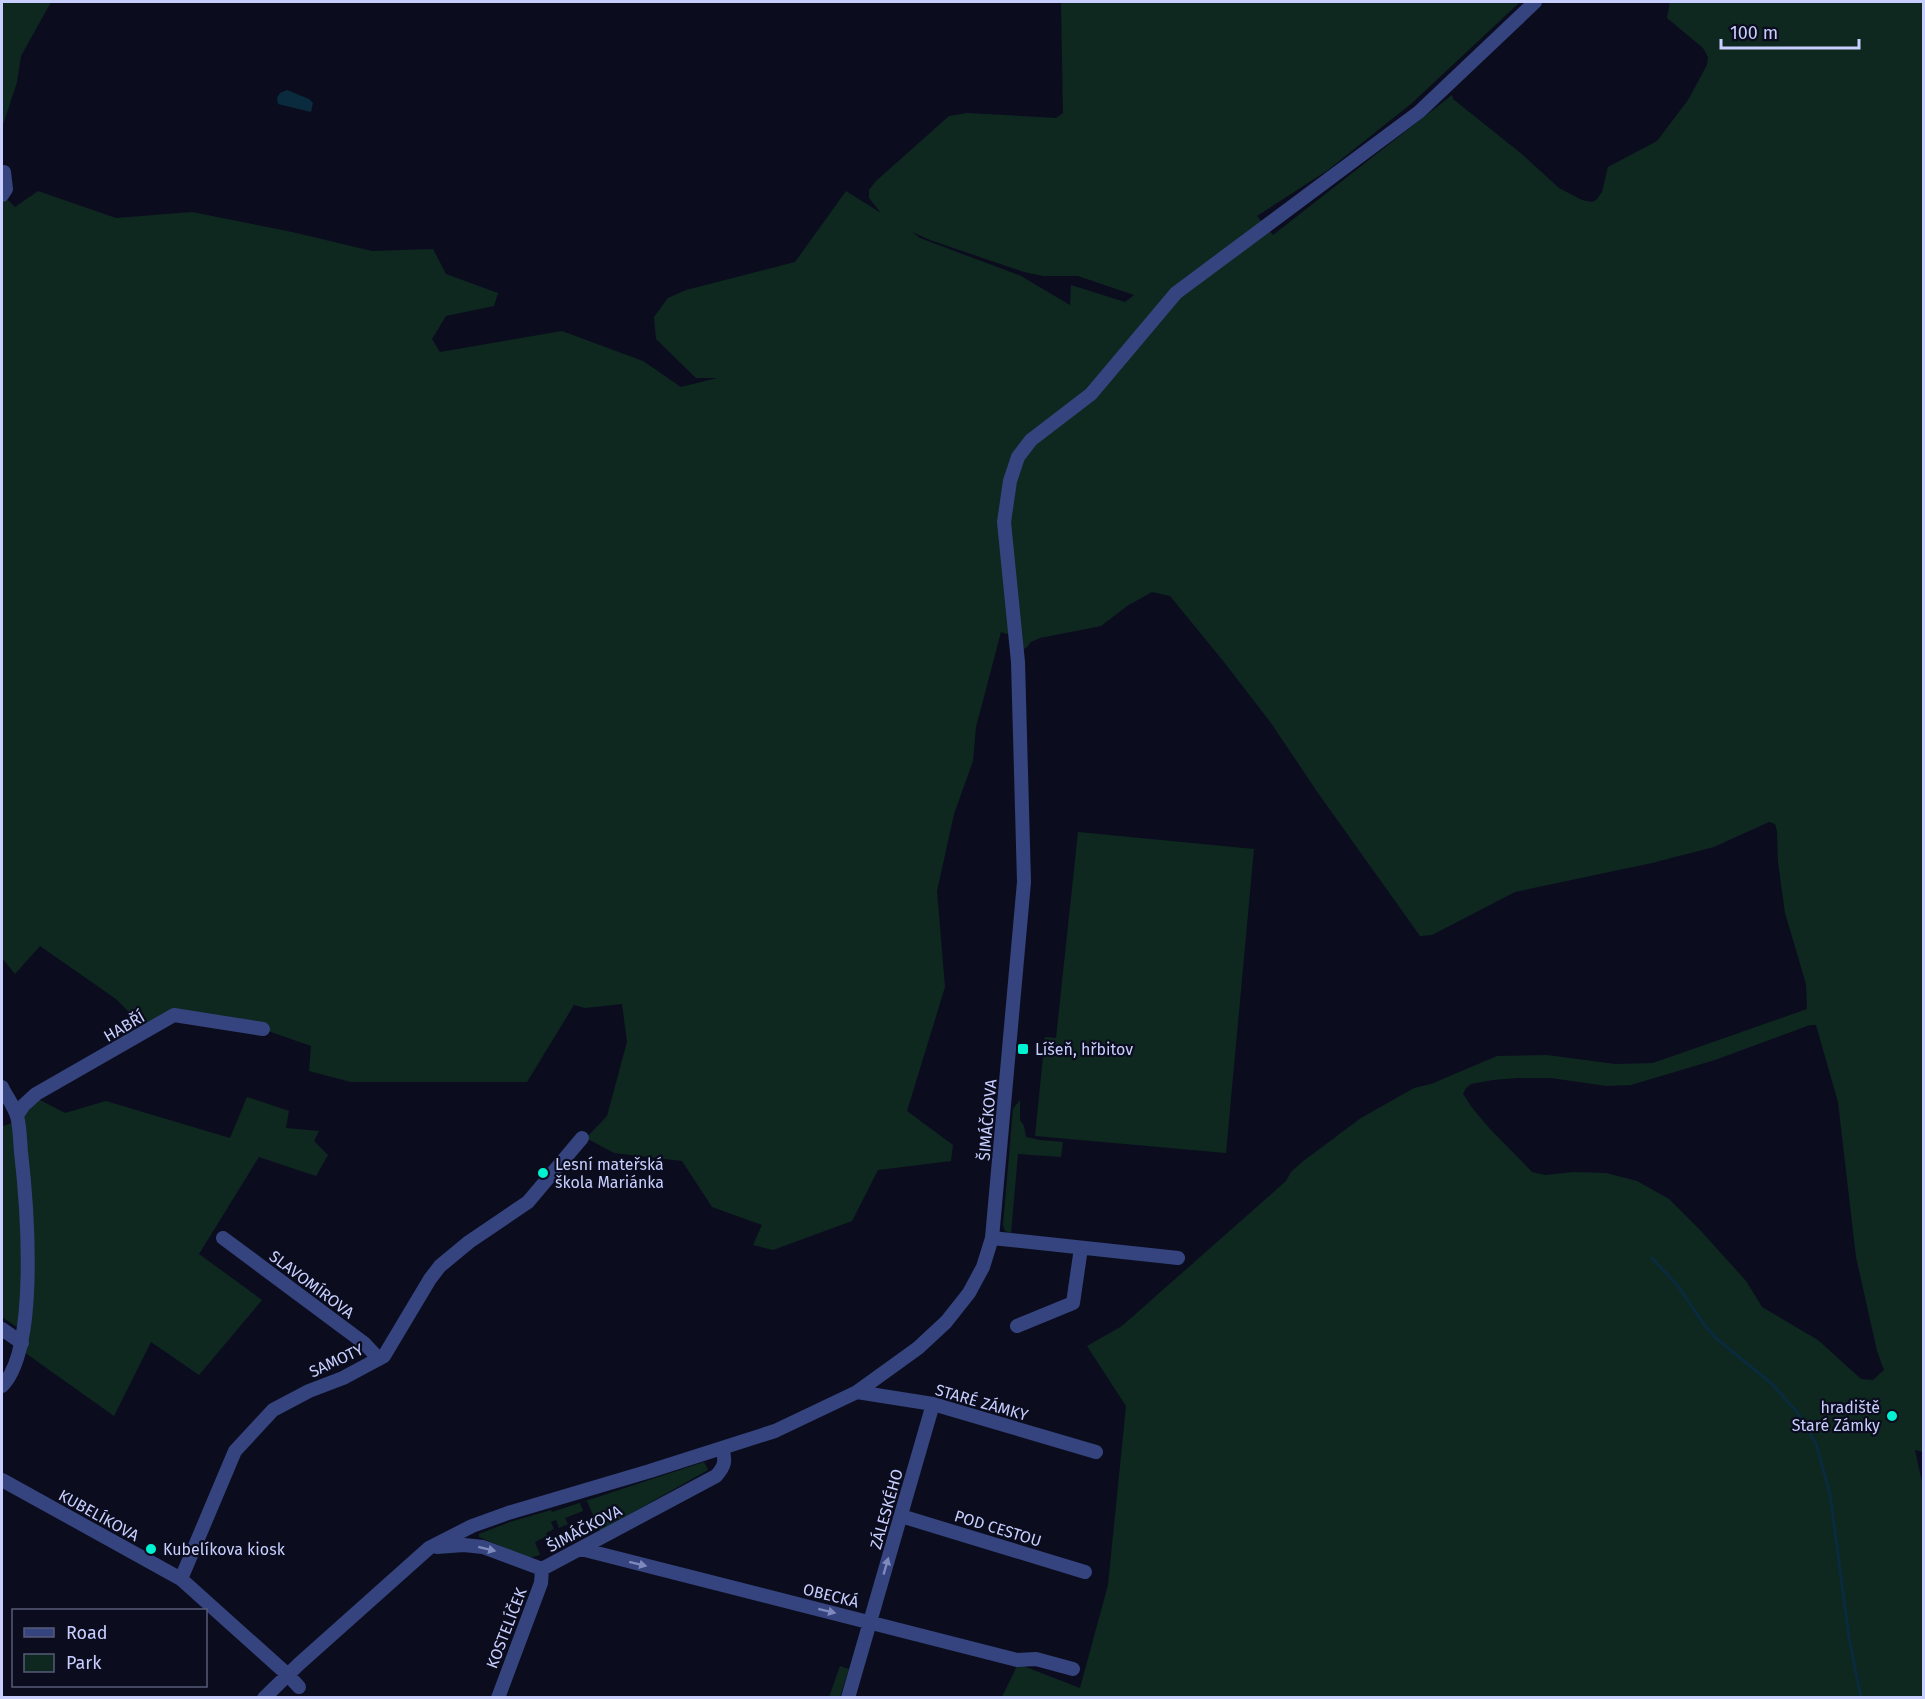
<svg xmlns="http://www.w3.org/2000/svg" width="1925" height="1699" viewBox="0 0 1925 1699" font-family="'Fira Sans',sans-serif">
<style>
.green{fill:#0e2820;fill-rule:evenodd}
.water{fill:#0a2a3e}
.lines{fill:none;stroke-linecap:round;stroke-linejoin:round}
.stream{stroke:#0a2a3e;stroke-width:3}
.minor{stroke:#35447e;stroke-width:14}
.oneway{fill:#7e8abe}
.poi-dot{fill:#00f3d0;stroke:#0b0d1e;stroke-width:2}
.labels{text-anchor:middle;stroke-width:4.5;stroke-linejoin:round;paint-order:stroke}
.street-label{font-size:16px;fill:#c8cfff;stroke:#0b0d1e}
.poi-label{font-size:16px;fill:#c8cfff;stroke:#0b0d1e;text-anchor:start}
</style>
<rect width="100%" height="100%" fill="#0b0d1e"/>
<!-- green -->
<path class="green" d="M2 2H51L21 56 17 82 2 128Z
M1061 2H1520L1412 103 1328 170 1257 216 1273 235 1452 95 1453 99 1523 155 1559 188 1582 200 1592 202 1596 200 1602 192 1608 167 1657 141 1688 100 1707 65 1708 57 1703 48 1667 18 1670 2H1923V1452L1915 1450 1924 1491 1923 1697H1002L1018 1664 1080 1688 1108 1585 1126 1406 1087 1346 1122 1326 1286 1181 1291 1172 1302 1162 1361 1118 1414 1088 1431 1084 1497 1056 1547 1055 1615 1064 1653 1063 1807 1009 1806 984 1785 913 1778 862 1777 831 1775 824 1769 822 1714 847 1652 863 1515 892 1432 935 1420 936 1318 793 1271 723 1224 662 1170 596 1152 592 1127 606 1101 626 1040 638 1031 642 1026 648 1023 649 1022 630 1007 634 1001 632 976 727 973 761 954 814 937 891 945 987 907 1111 953 1145 951 1161 878 1170 852 1221 773 1250 753 1245 762 1225 712 1207 682 1161 614 1153 586 1138 607 1116 627 1042 622 1004 585 1008 574 1005 527 1082H351L309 1071 311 1046 268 1031 173 1011 144 1027 116 999 40 946 15 974 2 958V188L3 195 15 207 38 191 116 218 192 212 292 232 372 251 433 249 446 274 498 293 494 306 446 316 432 339 440 352 562 331 643 361 681 387 717 378H696L656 339 654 317 668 298 686 290 795 262 846 191 881 213 869 198V190L876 181 949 116 967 113 1056 118 1063 113ZM912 232 930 240 1024 272 1043 276H1078L1134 295 1125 302 1071 285 1070 305 1021 276 920 238ZM1810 1025H1816L1838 1102 1856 1257 1877 1351 1884 1370 1873 1380 1861 1379 1818 1340 1762 1307 1746 1281 1701 1231 1669 1199 1637 1181 1606 1173 1573 1172 1545 1175 1532 1172 1490 1129 1473 1109 1463 1094 1466 1088 1471 1084 1493 1080 1517 1078H1551L1607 1086 1631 1085 1715 1060Z
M1078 832 1254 849 1226 1153 1035 1136 1045 1037 1056 1038Z
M247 1097 289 1111 286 1128 319 1131 314 1141 328 1155 316 1176 259 1157 199 1254 262 1300 199 1375 151 1342 114 1416 24 1352 27 1334 2 1317V1126C22 1122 26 1114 38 1099L65 1113 106 1101 230 1138Z
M1020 1100V1120L1024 1126 1026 1137 1040 1140 1063 1142 1061 1157 1018 1154 1011 1233 1005 1231 1003 1225 1013 1109Z
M704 1462 708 1470 600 1531 587 1501 580 1503 583 1511 565 1518 568 1524 559 1528 556 1520 551 1522 554 1529 546 1533 547 1536 535 1542 540 1555 529 1558 479 1537V1534L510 1522 551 1510 552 1512Z
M840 1666 849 1669 840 1697H829Z"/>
<!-- water -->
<path class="water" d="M287 90 309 99 313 103 311 112 278 104 277 98 280 93Z"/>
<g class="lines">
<!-- stream -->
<path class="stream" d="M1652 1258 1678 1286 1705 1326 1717 1339 1772 1384 1797 1412 1816 1444 1830 1494 1849 1638 1861 1698"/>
<!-- minor -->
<path class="minor" d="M2 172H4L6 189 2 195
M2 1087C6 1096 14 1106 17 1116 20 1127 20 1141 21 1152 27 1204 39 1349 2 1386
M17 1115 24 1105 36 1094 174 1015 263 1029
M223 1238 364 1343 379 1359
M992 1238 1178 1258
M1017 1326 1073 1303 1081 1248
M2 1329 22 1343
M857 1392 933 1404 1096 1452
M2 1480 181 1579 288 1675 299 1687
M901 1516 1085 1572
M437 1547 464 1545 483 1547 542 1569 716 1476C725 1466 726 1461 722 1448
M581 1549 1017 1660 1036 1659 1073 1669
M181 1579 235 1451 273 1410 309 1391 343 1378 384 1356 430 1279 440 1266 469 1242 528 1202 582 1138
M264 1698 299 1664 429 1548 472 1526 508 1513 650 1471 775 1431 857 1392 918 1348 946 1322 969 1293 983 1267 992 1238 1024 882 1018 662 1004 522 1010 481 1018 457 1031 440 1091 394 1176 293 1419 112 1535 2
M498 1698 541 1583 542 1569
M848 1698 933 1404"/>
</g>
<!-- one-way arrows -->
<defs><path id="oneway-solid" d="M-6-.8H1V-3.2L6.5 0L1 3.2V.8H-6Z" transform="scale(1.5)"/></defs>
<g class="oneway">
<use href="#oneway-solid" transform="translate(487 1549) rotate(14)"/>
<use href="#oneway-solid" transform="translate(638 1564) rotate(14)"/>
<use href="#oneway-solid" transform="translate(886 1566) rotate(-74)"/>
<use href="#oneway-solid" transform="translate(827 1611) rotate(14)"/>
</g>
<!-- markers -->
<g class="poi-dot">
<rect x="1017" y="1043" width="12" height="12" rx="3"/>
<circle cx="543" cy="1173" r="6"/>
<circle cx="1892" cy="1416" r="6"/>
<circle cx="151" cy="1549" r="6"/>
</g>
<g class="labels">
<!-- street labels -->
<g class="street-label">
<text transform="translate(124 1026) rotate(-30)" y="6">HABŘÍ</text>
<text transform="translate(987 1120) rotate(-85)" y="6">ŠIMÁČKOVA</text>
<text transform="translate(312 1284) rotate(37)" y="6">SLAVOMÍROVA</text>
<text transform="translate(336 1360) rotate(-25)" y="6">SAMOTY</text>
<text transform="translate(982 1402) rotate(16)" y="6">STARÉ ZÁMKY</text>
<text transform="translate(886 1509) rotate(-74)" y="6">ZÁLESKÉHO</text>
<text transform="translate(99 1515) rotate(29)" y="6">KUBELÍKOVA</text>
<text transform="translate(584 1528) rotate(-28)" y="6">ŠIMÁČKOVA</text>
<text transform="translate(998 1528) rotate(17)" y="6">POD CESTOU</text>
<text transform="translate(831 1595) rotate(14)" y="6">OBECKÁ</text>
<text transform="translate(506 1628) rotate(-69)" y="6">KOSTELÍČEK</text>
</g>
<!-- poi labels -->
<g class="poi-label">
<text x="1035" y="1055">Líšeň, hřbitov</text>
<text x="555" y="1170">Lesní mateřská<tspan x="555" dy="18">škola Mariánka</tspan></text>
<text x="1880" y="1413" text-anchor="end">hradiště<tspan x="1880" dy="18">Staré Zámky</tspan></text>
<text x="163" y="1555">Kubelíkova kiosk</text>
</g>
</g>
<!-- border -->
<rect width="1925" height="1699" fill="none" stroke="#c8cfff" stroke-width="6"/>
<!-- legend -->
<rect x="12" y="1609" width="195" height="78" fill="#0b0d1e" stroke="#575b78" stroke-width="1.5"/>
<rect x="24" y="1628" width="30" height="9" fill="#35447e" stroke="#575b78" stroke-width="1.5"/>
<text x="66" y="1639" font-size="18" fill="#c8cfff">Road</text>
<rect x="24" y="1654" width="30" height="18" fill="#0e2820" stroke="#575b78" stroke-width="1.5"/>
<text x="66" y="1669" font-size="18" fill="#c8cfff">Park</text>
<!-- scale -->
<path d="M1721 39v9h138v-9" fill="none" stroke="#c8cfff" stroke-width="3"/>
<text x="1730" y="39" font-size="18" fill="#c8cfff" stroke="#0b0d1e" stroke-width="4.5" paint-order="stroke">100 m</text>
</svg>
